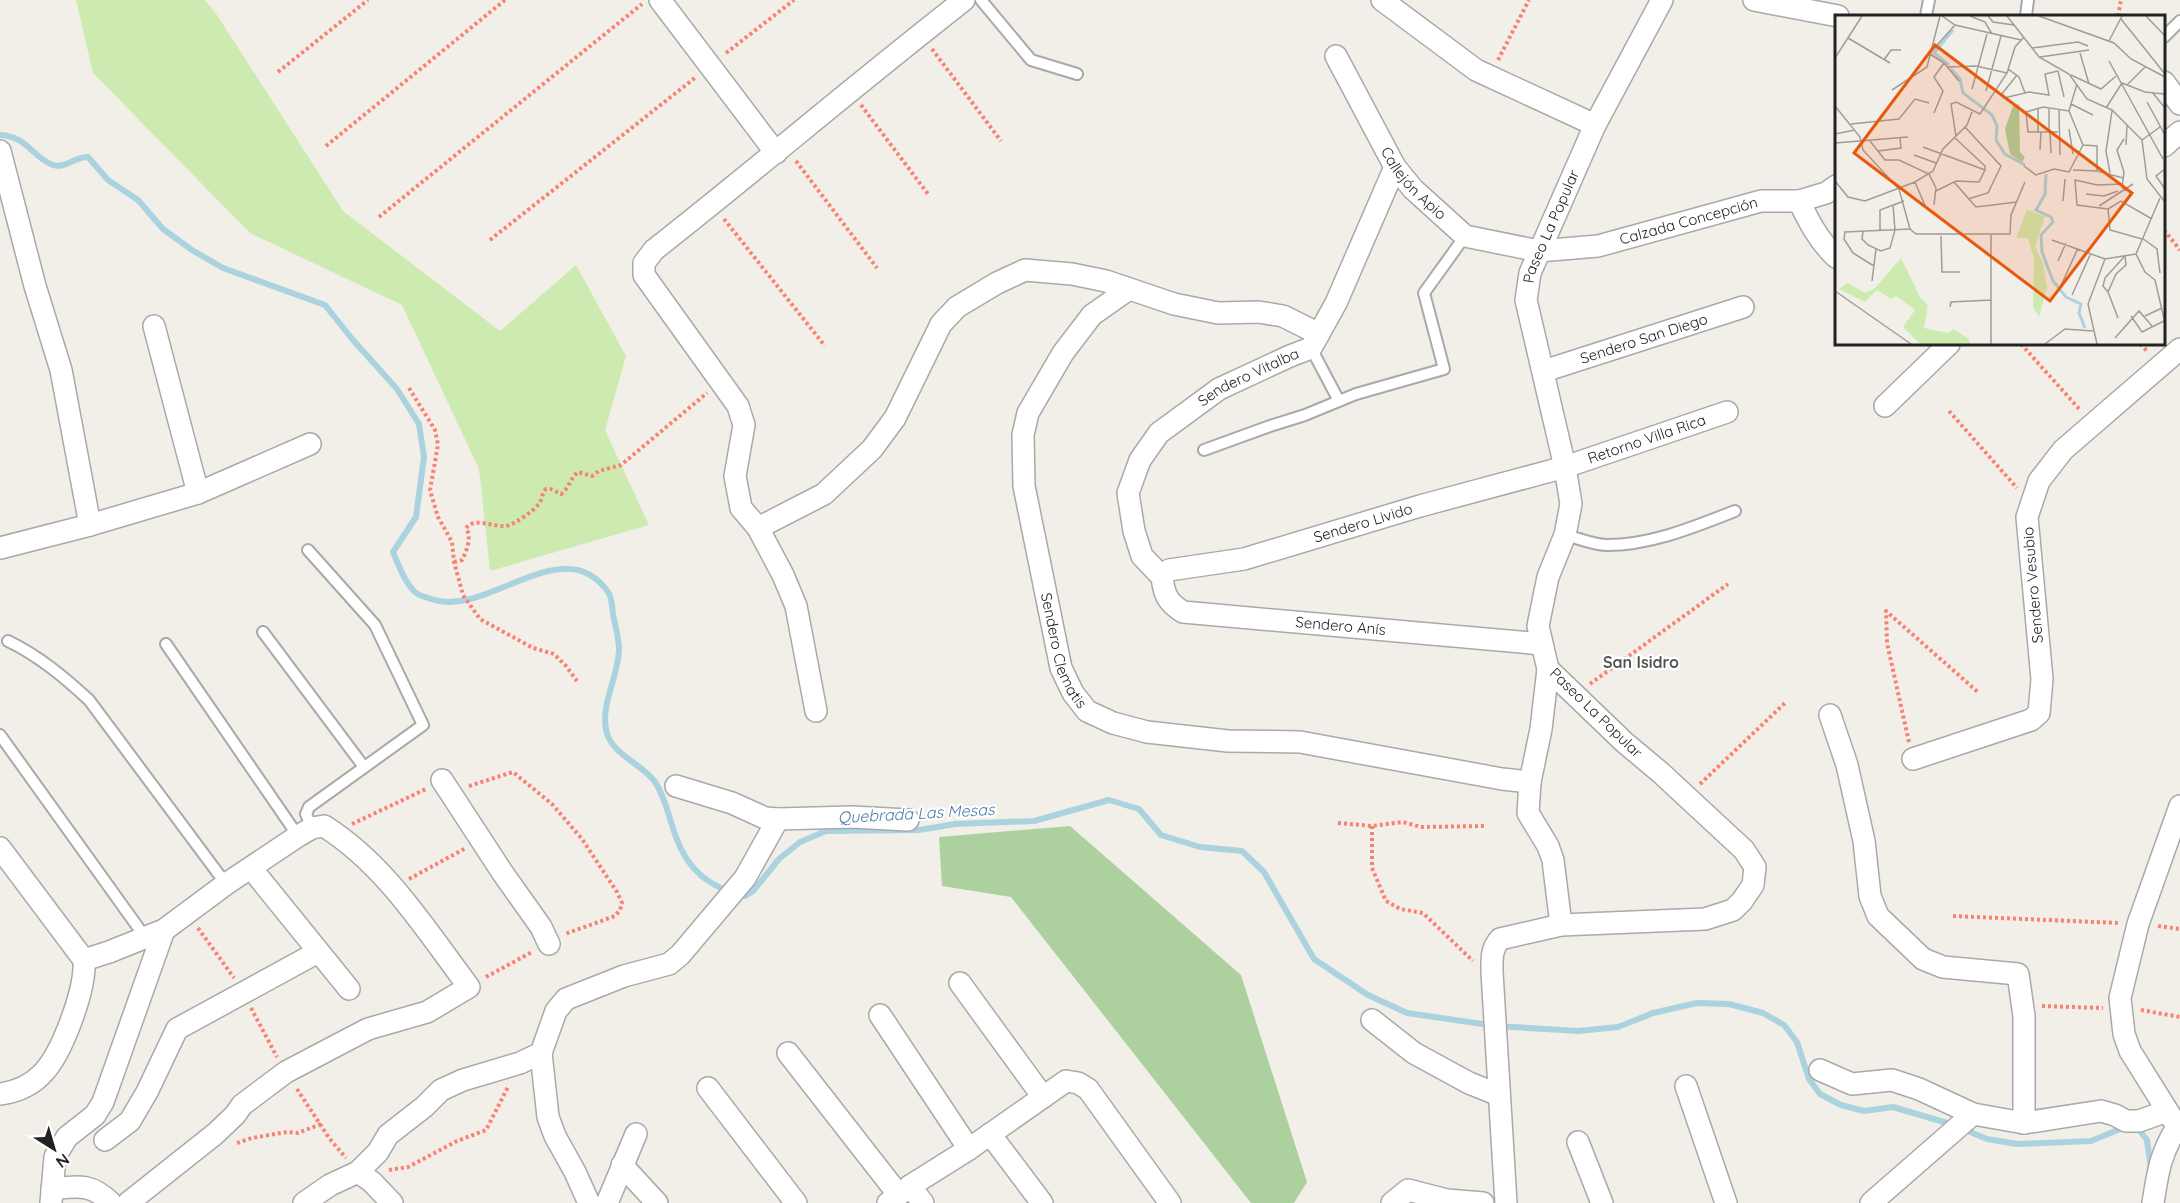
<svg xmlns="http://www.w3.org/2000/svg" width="2180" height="1203" viewBox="0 0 2180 1203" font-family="Quicksand,sans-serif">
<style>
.grass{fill:#cdebb0}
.forest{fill:#add19e}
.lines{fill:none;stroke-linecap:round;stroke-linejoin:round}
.stream{stroke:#aad3df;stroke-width:6}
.lane-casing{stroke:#a9a9a9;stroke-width:14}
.street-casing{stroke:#a9a9a9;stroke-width:24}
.path{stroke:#fa8072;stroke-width:4;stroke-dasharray:3 3;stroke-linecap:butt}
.lane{stroke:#fff;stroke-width:10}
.street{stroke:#fff;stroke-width:21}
.labels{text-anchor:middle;stroke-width:4.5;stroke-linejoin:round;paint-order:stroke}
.street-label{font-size:15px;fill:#222;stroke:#fff}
.neighbourhood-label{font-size:16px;font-weight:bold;fill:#555;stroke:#fff}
.water-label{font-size:16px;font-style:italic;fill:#4a7aab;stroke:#fff}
.inset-river{fill:none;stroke:#aad3df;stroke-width:3}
.inset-road{fill:none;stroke:#9f9d99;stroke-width:1.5}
.view{fill:#e8590c;fill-opacity:0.15;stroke:#e8590c;stroke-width:3}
.inset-edge{fill:none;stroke:#222;stroke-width:3}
</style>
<rect width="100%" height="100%" fill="#f2efe9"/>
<!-- grass -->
<path class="grass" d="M76 0H205L217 15 343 211 500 331 576 265 626 356 605 430 649 525 490 571 479 469 402 305 250 233 93 73Z"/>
<!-- forest -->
<path class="forest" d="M1070 826 1241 975 1307 1182 1294 1203H1251L1011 897 942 886 939 837Z"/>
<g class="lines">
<!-- stream -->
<path class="stream" d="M0 135C27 136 33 158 53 165 65 169 74 157 88 157L108 180 138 200 163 229 192 250 223 268 325 305 353 340 397 389 419 424 424 457 416 517 393 552C399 566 404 581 415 592 419 596 426 597 431 599 487 619 563 528 608 592 612 597 612 607 613 614 615 625 619 638 619 650 618 677 601 703 606 730 611 755 643 764 655 782 666 798 669 819 676 837 688 871 710 888 745 896L753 891 779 859 800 842 826 831 919 830 955 824 1034 821 1109 800 1139 809 1161 835 1200 847 1242 851 1264 872 1314 959 1368 995 1407 1013 1496 1026 1578 1031 1618 1027 1653 1013 1697 1003 1729 1004 1763 1013 1784 1025 1797 1042 1809 1079 1820 1094 1841 1105 1864 1111 1893 1107 1954 1125
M1963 1129 1987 1139 2017 1144 2091 1141 2125 1127
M2135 1129 2140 1131 2147 1140 2151 1169"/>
<!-- lane casing -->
<g class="lane-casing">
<path id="lane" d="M981 0 1031 60 1077 74
M1926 16 1929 0
M2026 16 2028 0
M2164 37 2180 21
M1311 348 1339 401
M1204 450 1270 426 1305 415 1356 394 1444 369 1424 293 1465 236
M1565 535C1578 538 1594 545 1607 545 1651 545 1694 527 1735 511
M308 550 375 625 423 725 309 807 306 814 312 828
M263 632 364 767
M8 641C39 656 64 677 89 700L226 884
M166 644 298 836
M0 735 145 937"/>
</g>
<!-- street casing -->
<g class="street-casing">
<g id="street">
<path d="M660 0 776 153"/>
<path d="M1382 0 1476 70 1595 125"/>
<path d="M1754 0 1838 16"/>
<path id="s1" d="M1336 56 1395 167 1413 189 1465 236 1539 251 1598 246 1761 201H1799L1826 193 1836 186"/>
<path d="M2164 82 2180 104"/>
<path d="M2164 146 2180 132"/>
<path d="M0 151 35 286 61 370 90 525"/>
<path d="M1799 201C1809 222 1819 241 1836 257"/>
<path id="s2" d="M1129 289 1092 315 1063 353 1028 413 1023 435 1024 486 1061 668 1073 693 1087 711 1113 723 1147 732 1228 741 1300 742 1502 779 1530 782"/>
<path d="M154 326 198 493"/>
<path id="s3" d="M1544 371 1743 307"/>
<path d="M1885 406 1949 344"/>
<path d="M758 528 824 494 872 449 895 418 941 324 957 307 997 283 1025 270 1072 274 1106 281 1174 304 1218 313 1258 312 1283 316 1319 334"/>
<path d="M0 548 90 525 198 493 310 444"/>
<path id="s4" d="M1162 577 1169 570 1244 559 1420 506 1565 467 1727 412"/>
<path id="s5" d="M1162 577 1142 556 1134 531 1128 493 1140 460 1159 433 1219 389 1290 356 1311 348 1336 303 1395 167"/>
<path id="s6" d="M1162 577C1164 594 1167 602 1183 612L1542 644"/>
<path d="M1548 669 1541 729 1530 782 1528 813 1548 846 1553 860 1561 925"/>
<path d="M816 711 796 606 783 575 758 528 741 508 735 476 744 425 738 406 644 275V263L654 250C758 168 859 82 964 0"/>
<path d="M1830 715 1847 765 1864 841 1870 896 1878 916 1923 959 1943 967 2018 974 2024 1016V1123"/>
<path d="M1913 759 2031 720 2039 713 2042 679 2027 517 2039 481 2063 450 2180 349"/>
<path d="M442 780 502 872 541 927 549 944"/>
<path d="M676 786 732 803 765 818 778 819"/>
<path d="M2180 806 2138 924 2120 998 2124 1034 2130 1051 2180 1131"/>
<path d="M0 848 84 960C86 989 62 1055 41 1075 30 1086 15 1092 0 1094"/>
<path d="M251 868 349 989"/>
<path d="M84 960 109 952 164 930 226 884 298 836 312 828 324 826C386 865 426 930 469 987L427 1012 368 1029 286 1072 242 1105 235 1115 215 1134 128 1203"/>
<path d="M960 983 1043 1097"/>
<path d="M880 1015 969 1149"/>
<path d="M1372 1020 1414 1053 1469 1083 1499 1095"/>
<path d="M788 1053 898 1194"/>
<path d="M1820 1070 1852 1084 1892 1080 1919 1089 1973 1114 2024 1123 2101 1111 2115 1115 2126 1121H2139L2167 1111"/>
<path d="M1686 1086 1726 1203"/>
<path d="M708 1088 796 1203"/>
<path d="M990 1134 1042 1203"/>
<path d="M105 1140 130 1121 147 1092 177 1029 318 952"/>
<path d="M1578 1142 1602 1203"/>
<path d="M622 1165 657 1203"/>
<path d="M358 1172 378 1152 388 1135 424 1107 441 1090 463 1080 520 1063 541 1053"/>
<path d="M910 1186 923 1203"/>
<path d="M52 1189C78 1186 91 1183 111 1203"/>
<path d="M51 1203 55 1157 67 1137 95 1115 103 1102 164 930"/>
<path d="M304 1203 330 1185 358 1172 372 1182 392 1203"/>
<path d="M589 1203 575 1172 555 1136 548 1117 541 1053 556 1011 566 999 624 976 669 964 680 955 745 878 778 819 852 817 908 820"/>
<path d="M607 1203 636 1134"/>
<path d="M888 1203 910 1186 969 1149 1066 1081 1078 1083 1088 1089 1170 1203"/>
<path d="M1392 1203 1408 1190 1447 1200 1483 1203"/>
<path id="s7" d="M1506 1203 1492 972C1492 959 1491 949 1500 939L1561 925 1705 919 1733 910 1742 901 1753 885 1755 867 1744 850 1661 773 1624 742 1548 669 1538 626 1548 577 1565 535 1571 504 1565 467 1526 300 1530 273 1595 125 1662 0"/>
<path d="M1871 1203 1973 1114"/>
<path d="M2153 1203C2158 1171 2160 1155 2177 1127"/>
</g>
</g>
<!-- path -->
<path class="path" d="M2118 16 2121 0
M932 49 1001 141
M726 53 794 0
M1498 60 1529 0
M278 72 368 0
M861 105 928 194
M326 146 505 0
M796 161 877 268
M379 217 642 4
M724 219 825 346
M2164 230 2180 250
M490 240 696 77
M2021 344 2081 411
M2140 344 2148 352
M409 388 435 430 438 445 430 490 438 517 452 542 454 562 463 595 480 619 533 648 554 654 566 666 577 681
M1949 411 2017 488
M454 562 462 560C467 550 472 538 466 528 475 517 493 527 506 526 515 524 532 512 538 505 543 500 541 494 546 489H551L561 494C569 489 570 478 578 472L592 476 599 471 621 465 707 393
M1590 684 1728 584
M1909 742 1887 643 1886 611 1979 693
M1700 784 1786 702
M469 786 513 772 552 804 582 839 617 892 622 903 620 910 615 916 565 934
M1338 823 1372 826 1403 822 1421 827 1485 826
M352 824 426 789
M1372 826V868L1386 901 1400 909 1423 913 1473 961
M409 879 466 848
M1953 916 2120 923
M2158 926 2180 929
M198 928 234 978
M486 977 532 952
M2042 1006 2103 1008
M251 1008 277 1057
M2141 1010 2180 1017
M297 1089 329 1138 346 1158
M237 1143 252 1138 287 1132 298 1133 321 1124
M389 1170 408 1167 457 1141 486 1130 508 1087"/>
<!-- lane -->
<use href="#lane" class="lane"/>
<!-- street -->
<use href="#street" class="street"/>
</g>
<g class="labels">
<!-- street labels -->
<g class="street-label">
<text dy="5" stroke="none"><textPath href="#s1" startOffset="150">Callejón Apio</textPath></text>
<text dy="5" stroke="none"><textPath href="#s1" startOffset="453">Calzada Concepción</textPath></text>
<text dy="5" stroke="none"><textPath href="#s7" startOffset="1298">Paseo La Popular</textPath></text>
<text dy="5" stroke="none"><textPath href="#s3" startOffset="105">Sendero San Diego</textPath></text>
<text dy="5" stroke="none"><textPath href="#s5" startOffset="268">Sendero Vitalba</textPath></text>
<text dy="5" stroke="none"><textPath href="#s4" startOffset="506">Retorno Villa Rica</textPath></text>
<text dy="5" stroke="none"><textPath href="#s4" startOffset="210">Sendero Livido</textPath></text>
<text transform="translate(2033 585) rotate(-95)" y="5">Sendero Vesubio</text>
<text dy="5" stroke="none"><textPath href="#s6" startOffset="201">Sendero Anís</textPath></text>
<text dy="5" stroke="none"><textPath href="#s2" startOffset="406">Sendero Clematis</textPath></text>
<text transform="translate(1596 713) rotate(44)" y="5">Paseo La Popular</text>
</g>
<!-- neighbourhood labels -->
<g class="neighbourhood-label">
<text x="1641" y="668">San Isidro</text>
</g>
<!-- water labels -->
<g class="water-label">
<text transform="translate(916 813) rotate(-3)" y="6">Quebrada Las Mesas</text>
</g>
</g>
<!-- overview -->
<g transform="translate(1835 15)">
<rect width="330" height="330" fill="#f2efe9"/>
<path d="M192 195 210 201 200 231 208 248 212 273 204 302 198 292 199 244 193 223H181ZM66 243 86 284 93 290 89 313 113 318 118 314 134 324 135 329H85L68 312 80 295 61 281 56 284 42 275 30 287 4 274 12 268 31 278 40 273Z" fill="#cdebb0"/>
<path d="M184 89 185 137 190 142 187 147 175 139 170 114 178 91Z" fill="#add19e"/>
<path class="inset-river" d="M114 50 99 38 118 15M116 54 125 64 128 78 157 100 162 111 161 125 170 139 190 150M211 159 210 179 201 195 216 202 218 207 206 220 207 237 218 266 231 282 246 289 244 298 250 313"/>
<path class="inset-road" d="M107 1 120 10 186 25M135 1 150 7 157 19M153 1 158 7 179 10M172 1 204 42 234 59 252 84 277 95 307 125 312 164 330 187M204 1 279 28 296 44 330 62M311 1 330 21M286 4 330 59M13 23 55 48M274 26 287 1M197 33 243 27 253 31M96 37 120 10M245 38 254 69M95 39 109 48 124 66M205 42 254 35M0 43 27 1M49 45 56 35H66M274 46 328 144M113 52 141 51 172 58M173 54 184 62 190 78M223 56 229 82M236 60 266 74 281 61M292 70 310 52M137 74 152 19M57 75 92 52 105 1M161 75 169 83 194 77 214 80 210 59 223 56M151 76 166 21M317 77 330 93M166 80 182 60M312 87 330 120M236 89 258 100M0 91 25 122 28 135 64 174 75 214 81 219H175L176 200 190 167M203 93V117M271 93 287 68 310 77 330 79M224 95 225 140M234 96 248 130M99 98 108 76 99 62 109 48M16 109 64 104 80 84 94 88M130 112 166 151 153 178 133 184M234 114 238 139M223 117H193L191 97 208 92 234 96 242 69M214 118V93M215 118 216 138M0 119 20 115M121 121 116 89 121 87 145 99 172 58 180 32 189 22M120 123 150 151V155M289 124 282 135 289 157 287 172 291 176M307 125 325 112M35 126 50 145H64L94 159 101 173 99 190M0 128 73 122M248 130 262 131V156L288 163M291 130 292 110M88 132 150 155M205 135 206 117M43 136 66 133 65 123M79 140 101 148M189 151 201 160 219 154 234 157 248 130M330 154 321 161 330 174M238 155 262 156M275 158 271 136 277 96M0 166 13 182 30 186 80 167 98 156 108 134 132 110 137 97M80 167 91 193M119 167 141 192 182 187M101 176 121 166 144 167 150 155M251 179 269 181 283 176M228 186 230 164M264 191 298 169M273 194 242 190 240 165 262 170 287 169M45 215V195L69 186M28 216 27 224 33 230 46 236 55 233 60 215 58 190M156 220V329M106 221 107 257H125M307 223 322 234 325 258M307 224 275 215 273 194 286 186 317 204M217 225 270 244 301 239M301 239 325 183M301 239 310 257 320 265M223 246 231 228M39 251 18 238 9 224 10 217 75 214M320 265 330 308M37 266 41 234M225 273 243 233M0 276 76 329M273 277 268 271 270 263 289 242M237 280 256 238M115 292 116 287 156 285M296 301 307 317 329 306M310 301 327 293M283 303 273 277 281 259 291 250 290 241M280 323 304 296 317 311M210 329 230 314 258 316M262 329 253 289 270 244"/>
<path class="view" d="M100 30 297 178 215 286 19 138Z"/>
<rect width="330" height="330" class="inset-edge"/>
</g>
<!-- north arrow -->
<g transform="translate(54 1149) rotate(143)" stroke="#ffffff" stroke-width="4.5" paint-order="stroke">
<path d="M0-4.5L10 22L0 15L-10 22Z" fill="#222222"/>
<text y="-9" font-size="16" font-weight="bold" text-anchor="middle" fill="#222222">N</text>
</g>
</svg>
